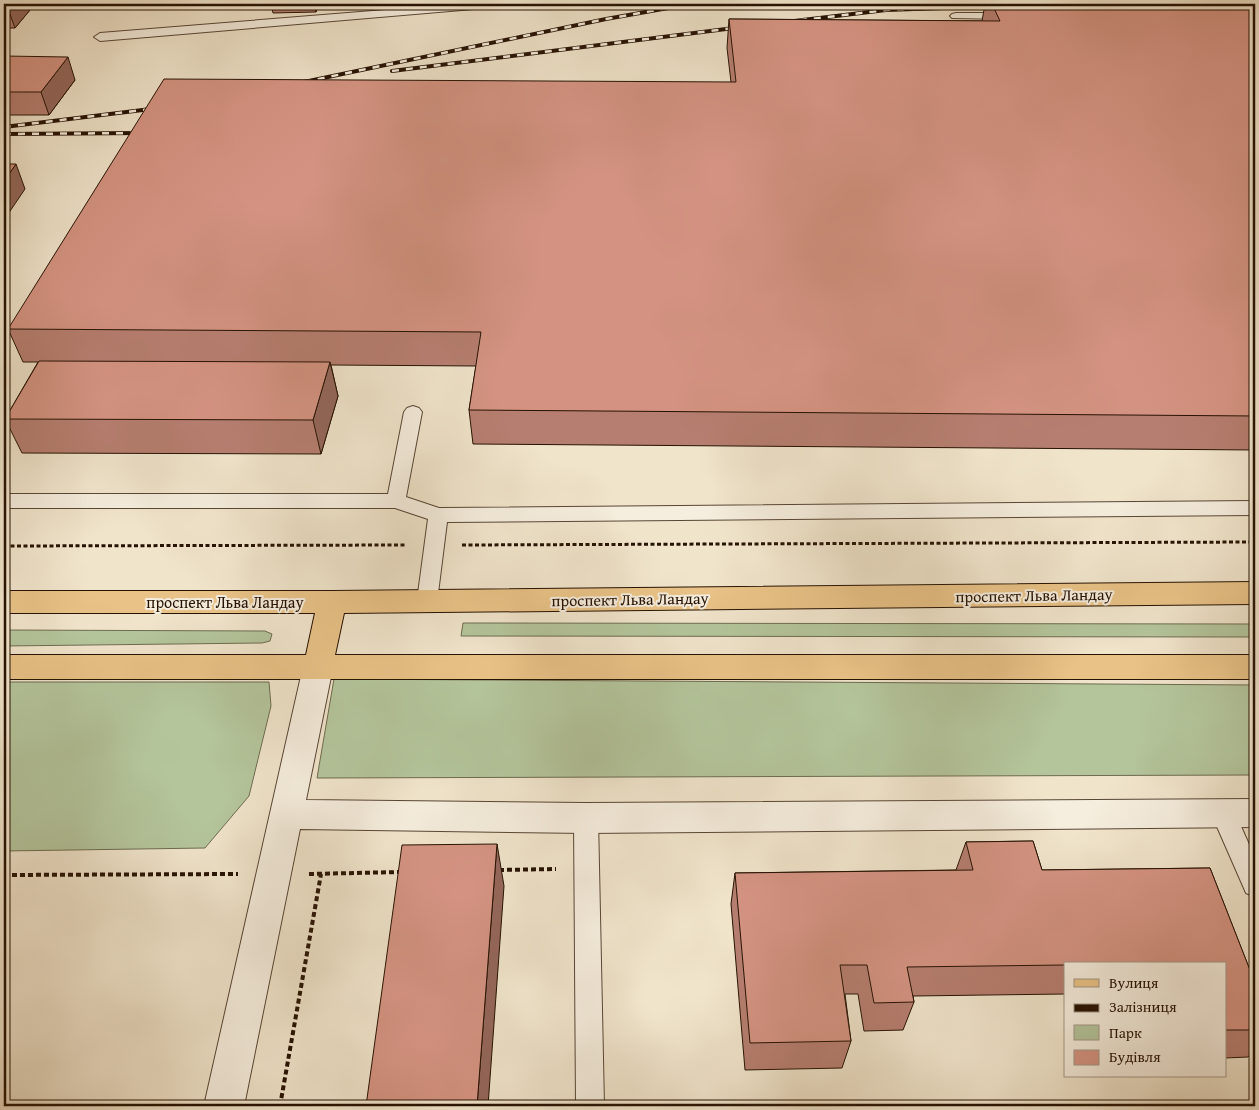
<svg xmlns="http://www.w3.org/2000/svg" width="1259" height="1110" viewBox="0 0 1259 1110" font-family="'Gentium Book Plus',serif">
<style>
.green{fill:#b4c59c;stroke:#6d6c50}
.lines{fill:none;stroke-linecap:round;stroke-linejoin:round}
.service-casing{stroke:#584635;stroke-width:2}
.minor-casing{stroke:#584635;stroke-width:2}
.primary-casing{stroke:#261203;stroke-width:2}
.path-far1{stroke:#261203;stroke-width:3;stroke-dasharray:4 2.5;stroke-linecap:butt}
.path{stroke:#261203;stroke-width:4;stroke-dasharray:5 3;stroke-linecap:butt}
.service{fill:#f5eddd;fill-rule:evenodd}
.minor{fill:#f5eddd;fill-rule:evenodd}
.primary{fill:#e8c286;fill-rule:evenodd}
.rail-casing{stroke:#261203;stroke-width:4}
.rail{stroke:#f5eddd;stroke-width:2.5;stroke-dasharray:7;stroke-linecap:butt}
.wall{fill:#b67e70;stroke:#261203}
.shaded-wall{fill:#94675b;stroke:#261203}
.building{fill:#d49382;stroke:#261203}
.labels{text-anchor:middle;stroke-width:4;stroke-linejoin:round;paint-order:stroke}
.street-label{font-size:16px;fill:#261203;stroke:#f5eddd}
</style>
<rect width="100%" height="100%" fill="#f0e4cb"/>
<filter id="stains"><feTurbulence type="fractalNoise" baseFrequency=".004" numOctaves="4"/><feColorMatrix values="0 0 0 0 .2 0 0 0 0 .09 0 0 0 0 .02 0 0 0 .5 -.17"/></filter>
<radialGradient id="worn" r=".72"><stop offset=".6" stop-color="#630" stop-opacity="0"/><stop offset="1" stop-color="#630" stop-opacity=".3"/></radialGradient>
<!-- green -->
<path class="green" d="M463 623 1255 624V637L461 636Z
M4 630 265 631 272 634 270 641 262 643 4 646Z
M334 679 1255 685V775L317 778Z
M4 682H269L271 706 249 796 205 848 4 851Z"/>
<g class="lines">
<!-- service casing -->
<g class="service-casing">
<path id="service" d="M460 4H503L497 7 100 41 94 37 100 33Z
M956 13H1008L1014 16 1008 19 952 18 950 16 952 14Z
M413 406 419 408 422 412 406 497 439 508 1255 501V515L447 522 437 601 434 606 427 609 420 606 417 601 428 519 395 508H4V494H388L404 412 407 408Z
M1223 803 1232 806 1255 858V897L1246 893 1211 813 1214 806Z
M586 807 595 811 598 818 604 1106H576L574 818 577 811Z"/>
</g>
<!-- minor casing -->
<g class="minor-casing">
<path id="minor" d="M318 655 329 659 333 667 306 800 586 803 1255 799V827L586 833 300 829 244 1106H204L303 667 307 659Z"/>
</g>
<!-- primary casing -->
<g class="primary-casing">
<path id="primary" d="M1255 582V604L344 613 335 655H1255V679H4V655H306L315 613H4V591H332Z"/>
</g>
<!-- path-far1 -->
<path class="path-far1" d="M462 545 1255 542
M4 546 406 545"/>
<!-- path -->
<path class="path" d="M499 870 556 869
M309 874 401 872
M4 875 238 874
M280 1106 321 874"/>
<!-- service -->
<use href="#service" class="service"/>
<!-- minor -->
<use href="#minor" class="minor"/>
<!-- primary -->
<use href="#primary" class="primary"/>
<!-- rail casing -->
<g class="rail-casing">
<path id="rail" d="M786 22 886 10 972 7
M392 71 742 27
M304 82 606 19 691 4
M4 127 159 108
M4 134 144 133"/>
</g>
<!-- rail -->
<use href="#rail" class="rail"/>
</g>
<!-- wall -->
<path class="wall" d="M4 4H27L30 10 15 28H4Z
M271 4H318L316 12 273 13Z
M985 4H1255V450L473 444 469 410 476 366 331 365 338 396 321 454 22 453 5 419 38 362H23L8 329 731 82 727 48 729 19 982 21Z
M4 56 75 80 49 115H4Z
M1033 841 1042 870 1210 868 1255 983V1049L1248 1057 1225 1058V964H1065V994L913 996 914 1002 903 1030 864 1031 858 994H845L851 1041 842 1068 745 1070 731 904 735 873 956 870 966 842Z"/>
<!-- shaded-wall -->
<path class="shaded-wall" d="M9 4H27L30 10 15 28 7 6Z
M314 4H318L316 12Z
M68 57 75 80 49 115 41 92Z
M16 164 25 189 4 220V181Z
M330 362 338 396 321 454 313 420Z
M497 844 504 886 488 1106H477Z"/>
<!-- building -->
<path class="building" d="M4 4H9L7 6H4Z
M992 4H1255V416L469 410 481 332 8 329 164 79 736 82 729 19 1000 21Z
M4 56 68 57 41 92H4Z
M4 164H16L4 181Z
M39 361 330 362 313 420 5 419Z
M1033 841 1042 870 1210 868 1255 983V1030H1225V964H1065V965L907 967 914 1002 874 1003 867 965H840L851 1041 750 1043 735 873 973 870 966 842Z
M497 844 477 1106H366L402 845Z"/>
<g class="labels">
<!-- street labels -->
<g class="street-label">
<text transform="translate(1034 595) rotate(-1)" y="6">проспект Льва Ландау</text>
<text transform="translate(630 599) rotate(-1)" y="6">проспект Льва Ландау</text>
<text x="225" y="608">проспект Льва Ландау</text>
</g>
</g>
<!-- margin -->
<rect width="1259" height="1110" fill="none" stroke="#f0e4cb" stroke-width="20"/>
<rect x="5" y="5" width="1249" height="1100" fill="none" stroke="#261203" stroke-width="2.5"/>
<rect x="10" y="10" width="1239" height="1090" fill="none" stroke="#261203"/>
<!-- legend -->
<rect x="1064" y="962" width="162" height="115" fill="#f5eddd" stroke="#a29586"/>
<rect x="1074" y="979" width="25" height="8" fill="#e8c286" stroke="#a29586"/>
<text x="1109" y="988" font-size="15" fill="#261203">Вулиця</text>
<rect x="1074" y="1004" width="25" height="8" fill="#261203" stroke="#a29586"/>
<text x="1109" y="1012" font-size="15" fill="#261203">Залізниця</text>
<rect x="1074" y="1025" width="25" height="15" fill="#b4c59c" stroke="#a29586"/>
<text x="1109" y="1038" font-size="15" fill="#261203">Парк</text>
<rect x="1074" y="1050" width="25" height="15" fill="#d49382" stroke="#a29586"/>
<text x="1109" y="1062" font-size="15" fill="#261203">Будівля</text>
<rect width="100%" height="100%" filter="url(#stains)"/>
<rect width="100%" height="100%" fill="url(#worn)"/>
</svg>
